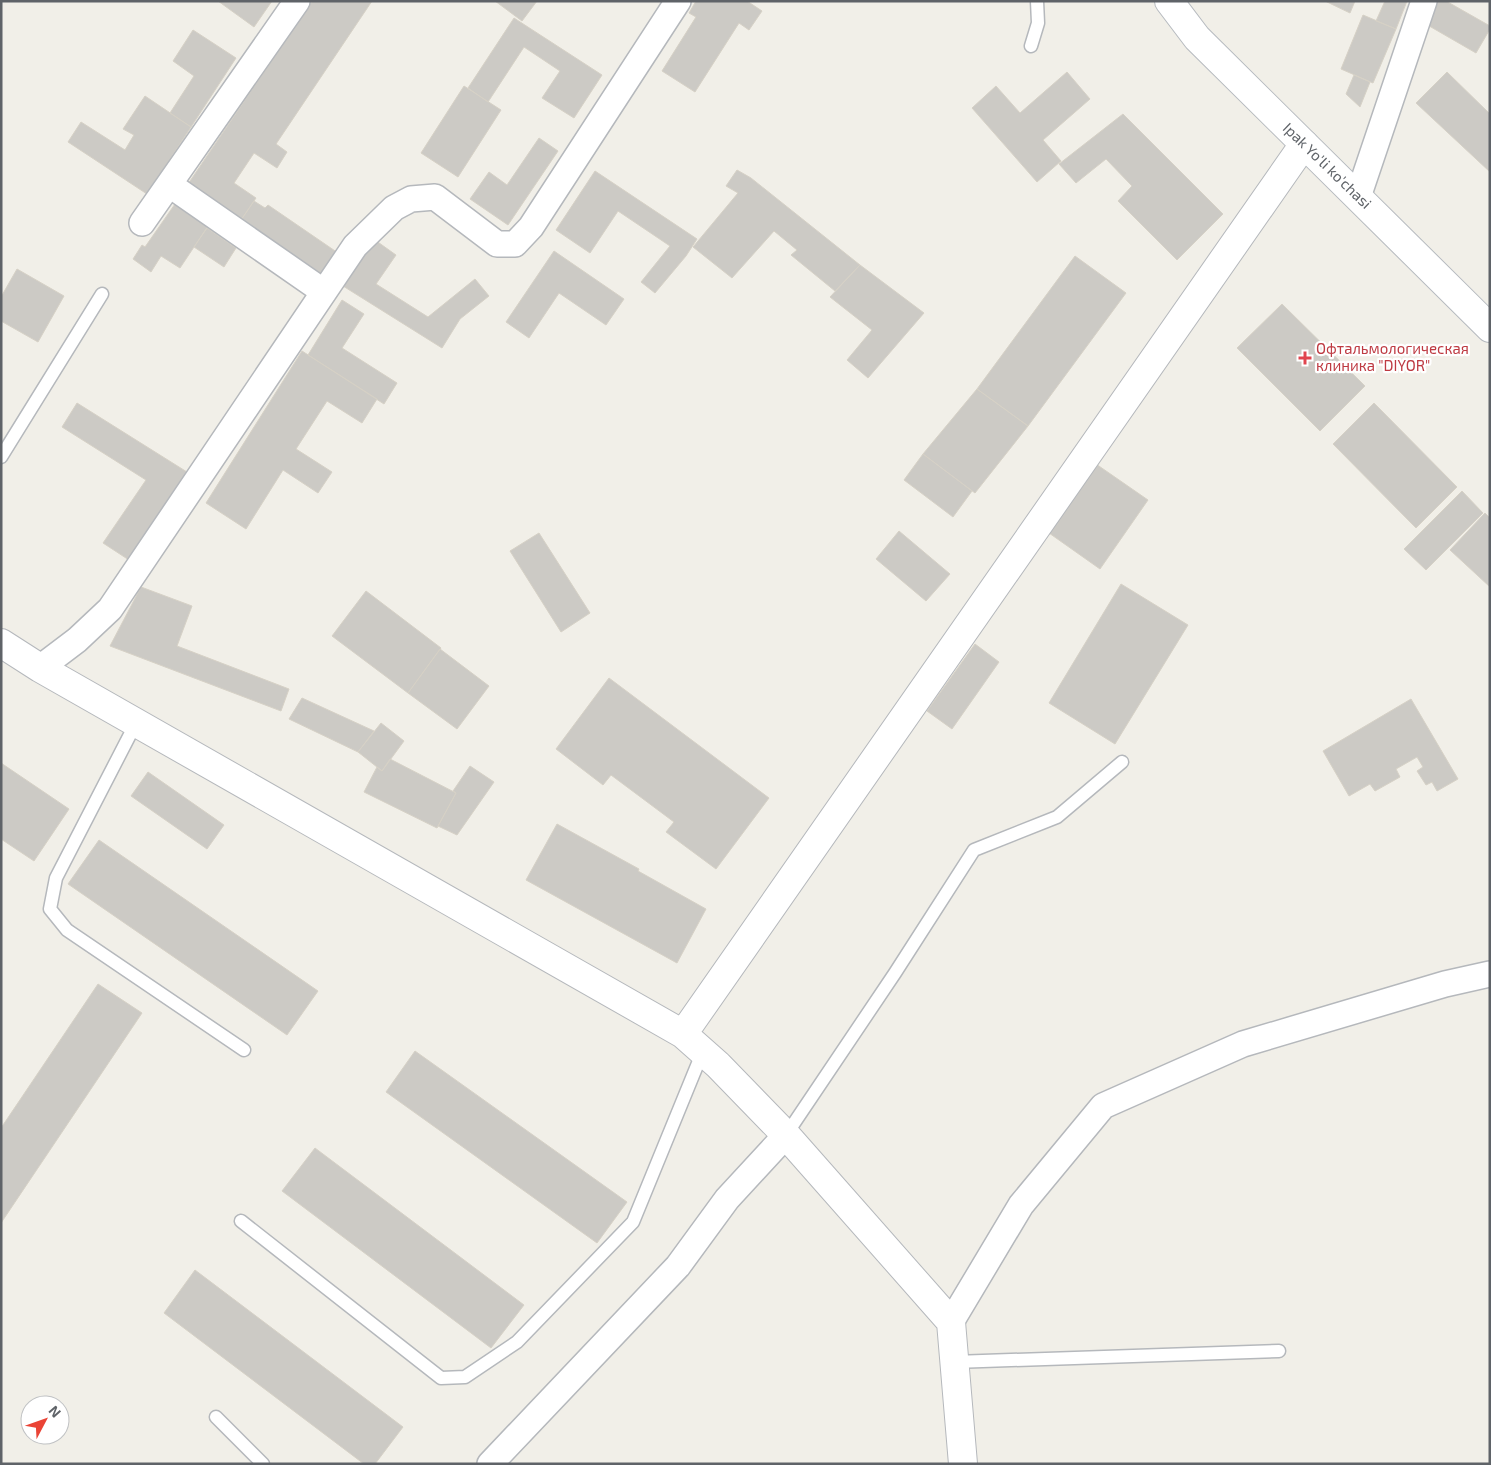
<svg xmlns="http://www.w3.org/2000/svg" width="1491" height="1465" viewBox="0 0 1491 1465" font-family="'Exo 2',sans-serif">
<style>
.building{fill:#cccac5;stroke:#d6d1c6}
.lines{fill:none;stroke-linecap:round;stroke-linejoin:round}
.service-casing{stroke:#b5b8bc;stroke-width:15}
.minor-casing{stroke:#b5b8bc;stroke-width:28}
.tertiary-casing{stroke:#b5b8bc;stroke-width:30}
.secondary-casing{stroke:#b6babf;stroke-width:30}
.service{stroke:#fff;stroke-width:12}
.minor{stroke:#fff;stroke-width:25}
.tertiary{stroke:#fff;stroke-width:28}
.secondary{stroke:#fff;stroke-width:28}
.health-dot{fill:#e0444e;stroke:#fff;stroke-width:2}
.labels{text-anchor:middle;stroke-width:4.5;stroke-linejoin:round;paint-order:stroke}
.street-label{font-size:15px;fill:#5f6368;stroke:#fff}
.health-label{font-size:15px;fill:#be3a42;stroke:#fff;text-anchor:start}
</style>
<rect width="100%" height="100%" fill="#f1efe8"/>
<!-- building -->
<path class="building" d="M218 1H272L254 27Z
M312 1H372L276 144 287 152 277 168 254 153 234 183 256 198 241 220 188 184Z
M495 1H537L522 21Z
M696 1H747L762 11 749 30 739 23 695 92 662 71 696 17 689 13Z
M1325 1H1355L1350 13Z
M1385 1H1407L1396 29 1376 21Z
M1431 1H1446L1490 26V29L1476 53 1424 23Z
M1363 15 1396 29 1373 83 1341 69Z
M514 18 602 75 574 118 542 98 560 71 524 47 488 102 468 88Z
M193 30 236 58 191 127 170 113 194 76 173 61Z
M1067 72 1090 99 1043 140 1061 161 1037 182 972 108 996 86 1020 113Z
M1447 72 1490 114V172L1416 103Z
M1354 75 1370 82 1360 107 1346 94Z
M464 86 501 110 458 177 421 153Z
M145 96 191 127 147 194 68 142 81 122 125 150 134 135 123 129Z
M1123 114 1223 214 1177 260 1118 201 1132 186 1106 159 1076 183 1059 164Z
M539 138 558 151 508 225 470 199 489 172 507 185Z
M737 170 751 178 860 265 835 291 791 255 797 250 774 231 732 278 693 247 738 193 726 186Z
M595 171 697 239 686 256 655 293 641 282 670 246 618 211 590 253 556 230Z
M254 201 265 208 268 205 341 255 325 277 241 220Z
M175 204 208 226 180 268 161 256 151 272 133 259 142 245 145 247Z
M207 228 236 248 224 267 194 247Z
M375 240 396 255 376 284 428 317 475 279 489 296 460 319 442 348 343 286Z
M554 251 624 299 606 325 559 293 529 338 506 322Z
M1075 256 1126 293 1028 426 977 389Z
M860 265 924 313 868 378 847 360 872 330 830 297Z
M17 269 64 296 38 342 1 321V297Z
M342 300 364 314 342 348 397 383 384 404 308 355Z
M1282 304 1365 386 1320 431 1237 348Z
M302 351 377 399 362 423 327 401 296 449 332 472 318 493 283 470 246 529 206 503Z
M977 389 1028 426 975 493 923 454Z
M77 403 187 472 129 560 103 543 146 480 62 427Z
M1374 403 1457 487 1416 528 1333 444Z
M923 454 972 491 953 517 904 480Z
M1096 464 1148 500 1100 569 1049 533Z
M1462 491 1483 513 1426 570 1404 549Z
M1485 513 1490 518V587L1450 550Z
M899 531 950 574 926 601 876 559Z
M539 533 590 613 561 632 510 551Z
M1121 584 1188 625 1115 744 1049 703Z
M141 587 192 606 177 646 289 689 281 711 110 646Z
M366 591 441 648 408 693 332 636Z
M975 644 999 662 952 729 927 711Z
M440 649 489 686 457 729 408 693Z
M609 678 769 798 716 869 666 832 674 822 611 775 603 785 556 749Z
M302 698 374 731 358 752 289 719Z
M1411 699 1458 779 1437 791 1432 782 1426 785 1417 771 1423 767 1417 757 1396 769 1400 777 1375 791 1370 784 1349 796 1323 751Z
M381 723 404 741 382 771 358 752Z
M390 759 456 793 437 828 364 792 377 767 382 771Z
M1 763 69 809 34 861 1 839Z
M470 766 494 782 457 835 438 826 456 793 453 791Z
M148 772 224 825 207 849 131 796Z
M557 824 639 869 638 871 706 909 677 963 526 880Z
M99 840 318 991 287 1035 68 884Z
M98 984 142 1013 1 1223V1128Z
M415 1051 627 1202 597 1243 386 1092Z
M315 1148 524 1305 491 1348 282 1191Z
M195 1270 403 1427 375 1464H364L164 1313Z"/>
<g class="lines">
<!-- service casing -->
<g class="service-casing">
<path id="service" d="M1031 46 1038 23 1037 1
M1 457 102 294
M136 723 56 878 50 909 67 930 244 1050
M786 1135 895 973 974 850 1057 817 1122 762
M241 1221 441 1378 465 1377 517 1342 633 1222 703 1051
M954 1362 1279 1351
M216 1417 263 1464"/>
</g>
<!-- minor casing -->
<g class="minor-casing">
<path id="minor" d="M170 185 324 292
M1358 197 1424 1
M142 223 297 1
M40 668 77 640 110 609 355 246 394 208 411 199 435 197 497 244H515L531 227 678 1
M951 1322 1021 1205 1103 1106 1243 1044 1445 984 1490 974
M490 1464 678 1266 727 1199 786 1135"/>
</g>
<!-- tertiary casing -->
<g class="tertiary-casing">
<path id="tertiary" d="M1 643 40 668 683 1034 718 1065 786 1135 951 1322 963 1464
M683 1034 1304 144"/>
</g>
<!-- secondary casing -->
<g class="secondary-casing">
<path id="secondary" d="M1169 1 1197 38 1490 328"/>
</g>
<!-- service -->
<use href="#service" class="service"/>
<!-- minor -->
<use href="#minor" class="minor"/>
<!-- tertiary -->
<use href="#tertiary" class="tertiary"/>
<!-- secondary -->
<use href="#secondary" class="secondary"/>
</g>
<!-- markers -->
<path class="health-dot" d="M1302.5 350.5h5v5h5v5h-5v5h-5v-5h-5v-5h5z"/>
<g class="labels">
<!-- street labels -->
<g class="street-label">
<text transform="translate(1327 166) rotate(44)" y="5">Ipak Yo'li ko'chasi</text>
</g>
<!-- health labels -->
<g class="health-label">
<text x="1316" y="354">Офтальмологическая<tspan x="1316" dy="17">клиника "DIYOR"</tspan></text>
</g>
</g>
<!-- border -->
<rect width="1491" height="1465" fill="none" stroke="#5f6368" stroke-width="5"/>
<!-- north arrow -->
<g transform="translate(45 1420) rotate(49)"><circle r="24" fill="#ffffff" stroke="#bfc1c3"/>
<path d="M0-4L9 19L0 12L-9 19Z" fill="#ea4335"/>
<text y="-8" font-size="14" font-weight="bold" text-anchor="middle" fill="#5f6368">N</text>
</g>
</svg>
